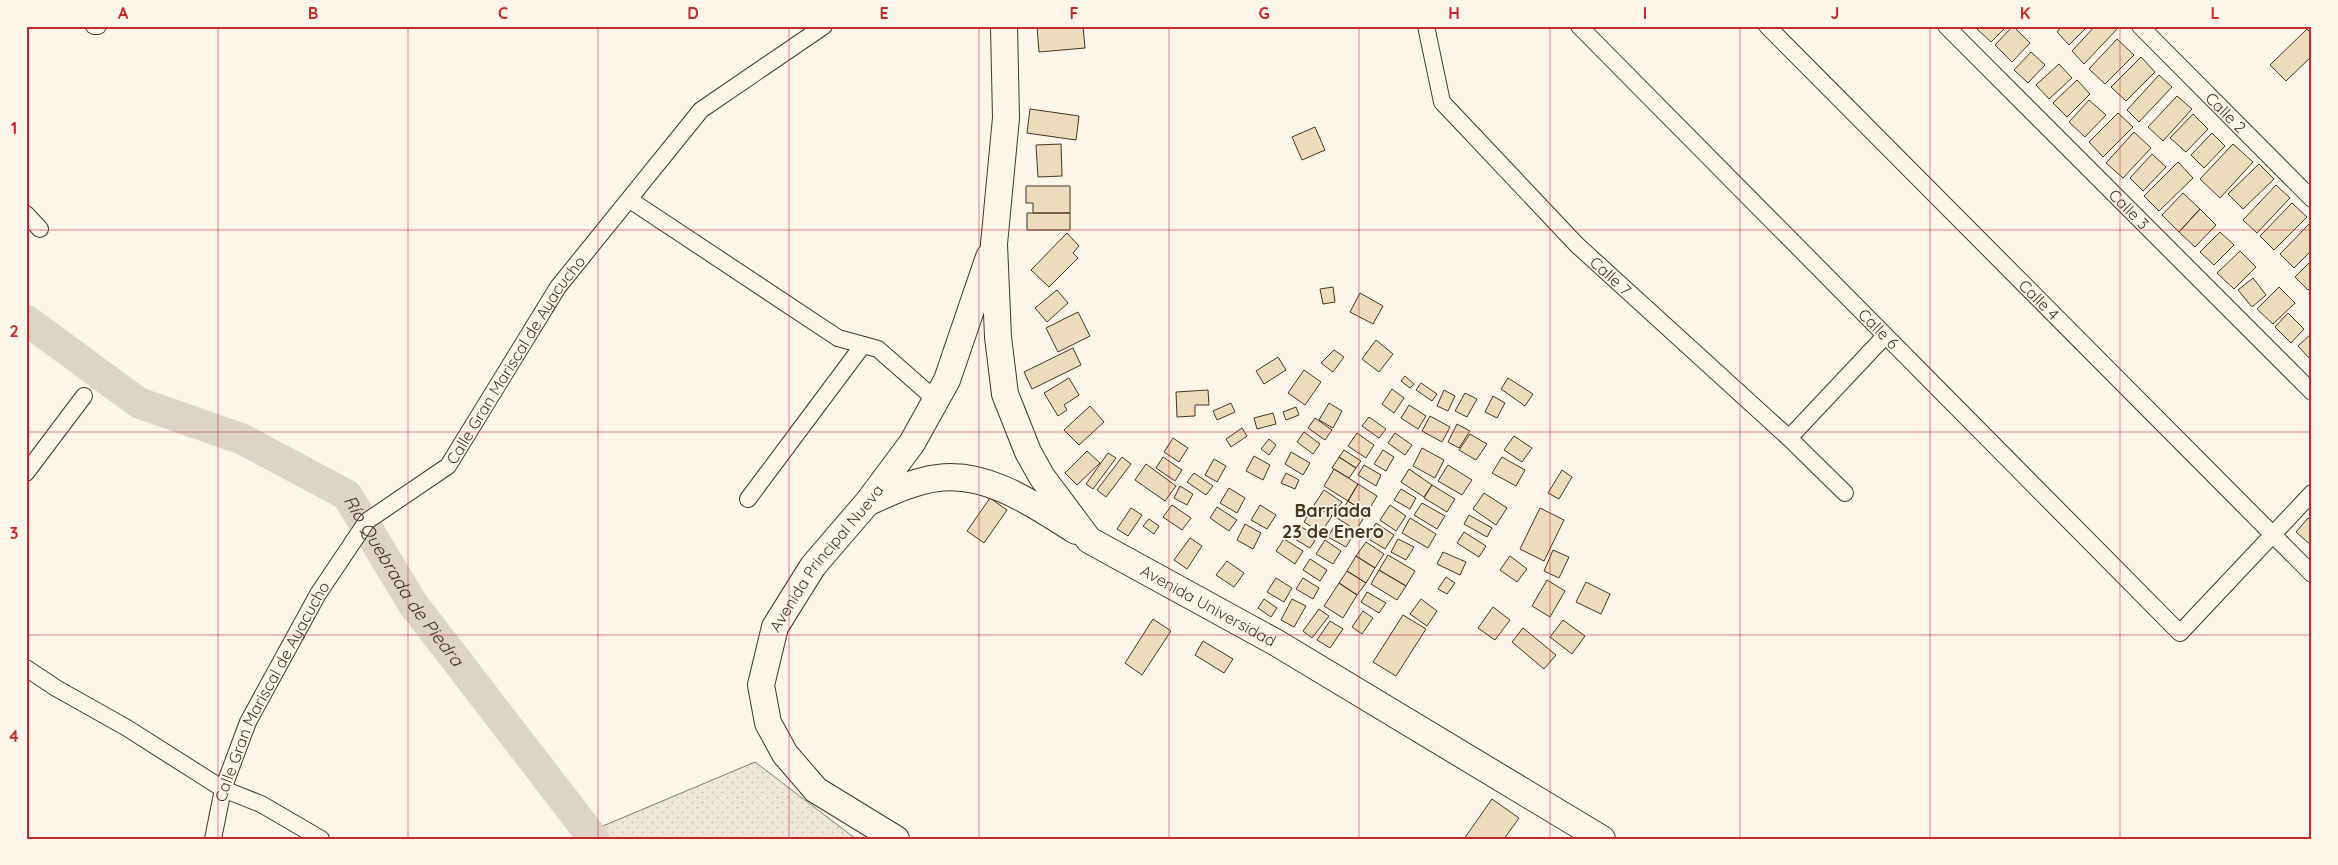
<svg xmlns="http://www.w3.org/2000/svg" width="2338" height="865" viewBox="0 0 2338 865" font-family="Quicksand,sans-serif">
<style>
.grass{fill:url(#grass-dots);stroke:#887966}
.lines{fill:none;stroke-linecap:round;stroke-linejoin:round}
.river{stroke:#dcd4c6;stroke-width:31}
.building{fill:#ecdcbc;stroke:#4a3520}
.minor-casing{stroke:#4a3520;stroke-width:18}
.trunk-casing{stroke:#4a3520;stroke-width:28}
.minor{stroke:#fbf6e9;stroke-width:16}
.trunk{stroke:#fbf6e9;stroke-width:26}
.grid{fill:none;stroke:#c62828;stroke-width:1;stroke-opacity:0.55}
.labels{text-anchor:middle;stroke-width:4;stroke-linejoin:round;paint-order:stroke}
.street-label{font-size:16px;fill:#4a3520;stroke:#fbf6e9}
.neighbourhood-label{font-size:18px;font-weight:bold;fill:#4a3520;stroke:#fbf6e9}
.water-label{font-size:18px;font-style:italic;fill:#4a3520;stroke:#fbf6e9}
.neatline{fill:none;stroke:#c62828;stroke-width:2}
.grid-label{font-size:16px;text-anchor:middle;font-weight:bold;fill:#c62828}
</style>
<defs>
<pattern id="grass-dots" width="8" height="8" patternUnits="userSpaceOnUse" patternTransform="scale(1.25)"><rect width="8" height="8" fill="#ede6d9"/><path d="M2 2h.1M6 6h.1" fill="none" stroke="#cdc6ba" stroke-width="1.8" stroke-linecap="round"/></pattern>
</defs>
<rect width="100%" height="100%" fill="#fbf6e9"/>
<!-- grass -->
<path class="grass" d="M755 762 856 839H572Z"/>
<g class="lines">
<!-- river -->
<path class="river" id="s1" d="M26 320 139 403 242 439 347 495 413 604 594 839"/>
</g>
<!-- building -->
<path class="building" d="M1037 26H1083L1085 48 1039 52Z
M1980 26H2007L1991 42 1977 29Z
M2013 26 2030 43 2012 62 1995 45Z
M2062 26H2088L2069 45 2057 32Z
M2095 26H2116L2118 28 2084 64 2072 51Z
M2307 29 2312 34V56L2286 81 2270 65Z
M2117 39 2134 55 2105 84 2089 69Z
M2031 52 2045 65 2028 83 2014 70Z
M2141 57 2155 72 2126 101 2111 87Z
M2059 64 2072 78 2049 99 2036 85Z
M2159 75 2172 87 2139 122 2127 110Z
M2077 80 2090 94 2067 117 2053 103Z
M2177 96 2192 109 2163 141 2148 127Z
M2089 100 2106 115 2085 137 2069 122Z
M1030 109 1079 116 1076 140 1027 133Z
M2118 113 2133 127 2103 157 2089 142Z
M2193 114 2208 129 2186 152 2170 138Z
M1315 127 1325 150 1302 160 1292 137Z
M2134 132 2151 148 2123 178 2106 163Z
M2212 133 2225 146 2204 168 2191 155Z
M1061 144 1062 176 1038 177 1036 145Z
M2233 144 2253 162 2220 198 2200 179Z
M2152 154 2166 167 2143 191 2130 178Z
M2178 162 2193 178 2159 211 2144 196Z
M2259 164 2274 179 2243 209 2228 194Z
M2276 185 2290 198 2257 233 2243 220Z
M1026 186H1070V213H1033V203H1026Z
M2183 193 2200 209 2179 232 2162 215Z
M2292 203 2307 217 2274 250 2260 236Z
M2200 209 2216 225 2195 247 2179 232Z
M1027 213H1070V230H1027Z
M2312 221V250L2294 268 2280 254Z
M2220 232 2234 245 2214 265 2200 252Z
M1067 233 1079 246 1073 253 1078 258 1049 287 1031 270Z
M2240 251 2256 267 2234 289 2217 273Z
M2312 260V286L2308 290 2295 277Z
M2253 278 2266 295 2252 307 2238 290Z
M1333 287 1335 302 1323 304 1320 289Z
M2279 287 2295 303 2273 324 2257 309Z
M1057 290 1068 303 1047 322 1035 308Z
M1360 293 1383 306 1373 324 1350 312Z
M1078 312 1090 336 1058 352 1046 328Z
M2288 313 2304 329 2291 343 2275 327Z
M2312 333V358L2310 359 2298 346Z
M1376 340 1393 354 1379 372 1362 359Z
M1073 348 1081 365 1032 389 1024 372Z
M1334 350 1344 357 1333 372 1321 363Z
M1278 357 1286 370 1264 384 1256 371Z
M1304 370 1321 382 1305 405 1288 393Z
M1405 376 1414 384 1410 388 1401 381Z
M1069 378 1079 395 1064 405 1067 410 1058 416 1044 393Z
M1508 378 1533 394 1525 406 1501 389Z
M1421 383 1437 394 1432 401 1416 390Z
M1392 389 1404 398 1394 413 1382 404Z
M1208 390 1209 405H1195V416L1177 417 1176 392Z
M1444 390 1455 396 1448 411 1437 406Z
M1465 393 1477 399 1467 417 1455 411Z
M1493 396 1505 403 1497 418 1485 412Z
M1231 403 1235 412 1217 420 1213 411Z
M1329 403 1342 411 1333 428 1319 420Z
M1409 405 1426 416 1418 429 1401 418Z
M1090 406 1104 422 1079 445 1064 430Z
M1296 407 1299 415 1286 420 1283 412Z
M1273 413 1276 424 1257 429 1254 418Z
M1430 416 1450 427 1442 442 1422 431Z
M1369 417 1386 429 1379 438 1362 426Z
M1315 418 1332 430 1325 440 1308 428Z
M1457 424 1470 431 1459 448 1448 442Z
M1242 428 1247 436 1231 447 1226 439Z
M1304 432 1320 444 1313 454 1297 442Z
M1357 433 1374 445 1366 458 1348 446Z
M1395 433 1412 445 1405 455 1388 443Z
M1470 434 1487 444 1476 460 1459 450Z
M1514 436 1532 448 1522 462 1504 450Z
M1173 438 1188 448 1179 462 1164 452Z
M1269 439 1276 445 1269 455 1261 449Z
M1422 448 1444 460 1435 478 1413 466Z
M1344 450 1361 461 1356 468 1339 457Z
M1383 450 1394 457 1386 471 1374 464Z
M1087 451 1100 463 1077 485 1065 473Z
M1291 452 1310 463 1303 475 1285 464Z
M1108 453 1116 458 1093 489 1086 484Z
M1254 456 1270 465 1263 480 1246 471Z
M1122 457 1131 464 1106 497 1097 490Z
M1163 457 1182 470 1175 481 1156 468Z
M1339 457 1356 468 1349 478 1332 468Z
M1502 457 1525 470 1516 486 1492 473Z
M1214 459 1226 466 1217 482 1205 475Z
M1146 464 1176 486 1165 501 1135 480Z
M1364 465 1381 475 1376 486 1358 475Z
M1448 465 1472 480 1462 495 1438 481Z
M1334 469 1358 484 1348 501 1324 486Z
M1409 469 1432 485 1424 497 1401 482Z
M1562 470 1572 477 1559 499 1548 493Z
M1194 473 1213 486 1206 495 1187 482Z
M1286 473 1299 480 1295 489 1281 483Z
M1358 484 1377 496 1367 513 1348 501Z
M1432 485 1455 499 1447 512 1424 498Z
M1180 486 1193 494 1187 505 1174 498Z
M1229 488 1245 498 1237 513 1220 503Z
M1401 489 1416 498 1410 509 1394 500Z
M1324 490 1342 502 1332 516 1314 505Z
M1484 493 1507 508 1496 525 1473 509Z
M990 498 1007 510 984 543 967 531Z
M1348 501 1367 513 1356 530 1337 518Z
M1422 503 1445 516 1437 529 1414 515Z
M1172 505 1191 518 1182 530 1163 517Z
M1260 505 1276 515 1267 529 1251 520Z
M1314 505 1332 516 1321 533 1304 522Z
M1390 505 1406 516 1396 531 1380 520Z
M1217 507 1237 520 1229 531 1210 518Z
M1131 508 1142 515 1128 536 1117 529Z
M1540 508 1564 520 1544 561 1520 549Z
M1469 515 1492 528 1487 537 1464 524Z
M1410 518 1436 534 1428 548 1402 533Z
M2308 518 2312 521V546L2296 532Z
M1149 519 1159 526 1154 534 1143 526Z
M1336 523 1354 534 1346 547 1328 537Z
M1376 523 1394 535 1385 549 1367 538Z
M1245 524 1261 533 1253 549 1237 540Z
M1300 526 1317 537 1310 548 1293 538Z
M1464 532 1486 546 1479 557 1457 543Z
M1190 538 1202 546 1187 569 1174 560Z
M1284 539 1303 551 1295 564 1276 551Z
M1398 539 1414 547 1406 560 1391 552Z
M1325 540 1341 551 1333 564 1316 554Z
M1366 542 1384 554 1375 568 1356 556Z
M1553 550 1569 557 1559 578 1544 571Z
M1443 552 1466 562 1460 575 1437 564Z
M1388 555 1415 571 1406 586 1379 570Z
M1356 556 1375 568 1366 583 1347 571Z
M1510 556 1527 569 1517 582 1500 570Z
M1310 559 1327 570 1320 581 1303 570Z
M1227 561 1244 573 1234 587 1216 575Z
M1379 570 1406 586 1397 600 1371 584Z
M1347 571 1366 583 1357 595 1339 583Z
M1446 577 1455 583 1447 594 1438 589Z
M1276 578 1292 588 1284 602 1267 592Z
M1303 578 1319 588 1313 599 1296 589Z
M1547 580 1565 591 1550 617 1532 606Z
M1586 582 1610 594 1601 614 1576 602Z
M1339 583 1357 595 1343 618 1324 606Z
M1367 592 1386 603 1379 613 1361 602Z
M1264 599 1277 608 1271 617 1258 608Z
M1292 599 1306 606 1294 627 1281 620Z
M1421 599 1437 611 1427 626 1410 614Z
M1493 607 1510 620 1495 640 1478 628Z
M1319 609 1329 616 1312 638 1303 631Z
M1363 611 1373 618 1362 634 1352 627Z
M1403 615 1426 629 1396 676 1373 662Z
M1153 619 1171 631 1142 675 1125 663Z
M1563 620 1585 636 1572 654 1550 637Z
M1330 621 1343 629 1330 648 1317 640Z
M1523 628 1556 655 1544 669 1512 642Z
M1203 641 1233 659 1224 673 1195 655Z
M1492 799 1519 818 1504 839H1464Z"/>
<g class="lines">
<!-- minor casing -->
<g class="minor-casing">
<g id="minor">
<path d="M94 26H98"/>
<path id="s2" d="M1426 26 1442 102 1577 245 1789 438 1845 493"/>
<path id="s3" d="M1579 26 2180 633 2312 493"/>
<path id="s4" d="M1767 26 2312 574"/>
<path id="s5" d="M1946 26 2312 392"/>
<path id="s6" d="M2140 26 2312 199"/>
<path d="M630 200 838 338 878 349 936 400"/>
<path d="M26 214 40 229"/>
<path d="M1789 438 1885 336"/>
<path d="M26 473 84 396"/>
<path d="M748 499 863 345"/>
<path d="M26 668 56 688 127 728 223 789 261 804 321 839"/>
<path id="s7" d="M213 839 223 789 248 722 318 594 367 521 448 466 558 287 701 110 824 26"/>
</g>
</g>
<!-- trunk casing -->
<g class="trunk-casing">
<g id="trunk">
<path id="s8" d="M1004 26 1006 118 994 244 998 337 1005 394 1028 452 1042 477 1089 540 1275 642 1602 839"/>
<path d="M869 502C891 492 914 481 938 478 988 471 1036 506 1076 531"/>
<path id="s9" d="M896 839 816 790 785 754 768 723 761 685 775 627 813 566 868 502 912 443 947 380 989 257"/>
</g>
</g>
<!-- minor -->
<use href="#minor" class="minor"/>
<!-- trunk -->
<use href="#trunk" class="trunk"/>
</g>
<!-- grid -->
<path class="grid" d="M218 26V839M408 26V839M598 26V839M789 26V839M979 26V839M1169 26V839M1359 26V839M1550 26V839M1740 26V839M1930 26V839M2120 26V839M26 230H2312M26 432H2312M26 635H2312"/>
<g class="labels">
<!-- street labels -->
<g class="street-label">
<text dy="6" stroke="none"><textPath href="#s6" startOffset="122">Calle 2</textPath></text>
<text dy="6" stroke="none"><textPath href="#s5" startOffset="259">Calle 3</textPath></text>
<text dy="6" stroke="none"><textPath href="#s2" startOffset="320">Calle 7</textPath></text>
<text dy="6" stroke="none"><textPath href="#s4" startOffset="386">Calle 4</textPath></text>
<text dy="6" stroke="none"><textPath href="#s3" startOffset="426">Calle 6</textPath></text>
<text dy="6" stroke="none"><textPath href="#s7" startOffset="580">Calle Gran Mariscal de Ayacucho</textPath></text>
<text dy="6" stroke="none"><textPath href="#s9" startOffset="361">Avenida Principal Nueva</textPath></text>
<text dy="6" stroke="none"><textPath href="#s8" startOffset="675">Avenida Universidad</textPath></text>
<text dy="6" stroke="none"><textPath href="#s7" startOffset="160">Calle Gran Mariscal de Ayacucho</textPath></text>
</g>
<!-- neighbourhood labels -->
<g class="neighbourhood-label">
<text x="1333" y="517">Barriada<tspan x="1333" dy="21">23 de Enero</tspan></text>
</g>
<!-- water labels -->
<g class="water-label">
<text dy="6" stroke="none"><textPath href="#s1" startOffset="471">Río Quebrada de Piedra</textPath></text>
</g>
</g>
<!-- border -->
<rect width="2338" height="865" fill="none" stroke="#fbf6e9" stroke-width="55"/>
<rect x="28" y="28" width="2282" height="810" class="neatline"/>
<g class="grid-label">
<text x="123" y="19">A</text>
<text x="313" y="19">B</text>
<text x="503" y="19">C</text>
<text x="693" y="19">D</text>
<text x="884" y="19">E</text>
<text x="1074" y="19">F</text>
<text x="1264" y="19">G</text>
<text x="1454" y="19">H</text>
<text x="1645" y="19">I</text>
<text x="1835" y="19">J</text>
<text x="2025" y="19">K</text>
<text x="2215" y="19">L</text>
<text x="14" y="134">1</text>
<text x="14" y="337">2</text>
<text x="14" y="539">3</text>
<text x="14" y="742">4</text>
</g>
</svg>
